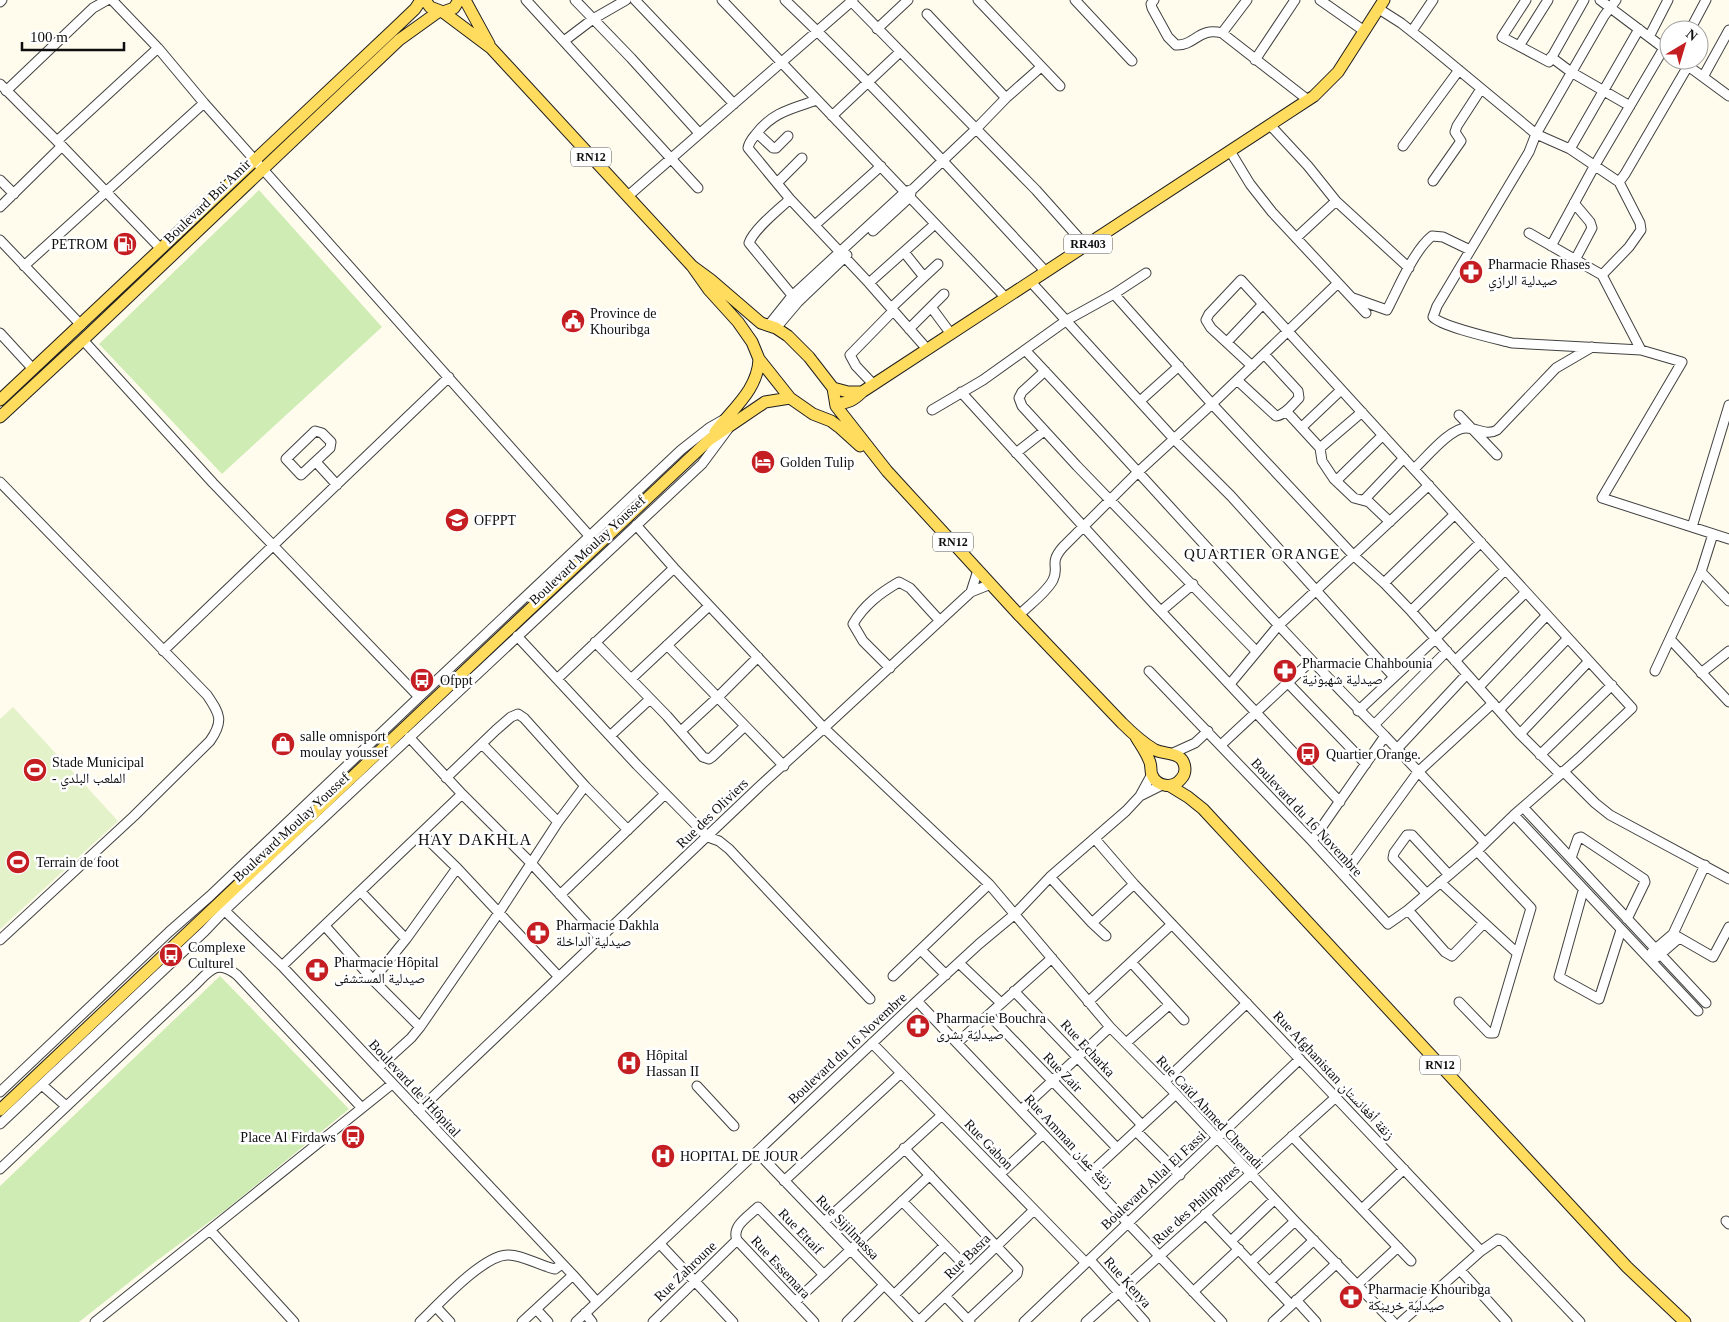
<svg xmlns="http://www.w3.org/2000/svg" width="1729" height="1322" viewBox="0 0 1729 1322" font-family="'Times New Roman','Noto Naskh Arabic',serif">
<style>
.green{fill:#d0ecb5}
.pitch{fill:#e3f2c8}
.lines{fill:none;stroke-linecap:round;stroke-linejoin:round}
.minor-casing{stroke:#414141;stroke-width:11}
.major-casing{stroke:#1f1f1f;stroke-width:13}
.minor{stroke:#fff;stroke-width:9}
.major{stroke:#ffdb5e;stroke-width:11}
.labels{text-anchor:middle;stroke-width:5;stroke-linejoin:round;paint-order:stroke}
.shield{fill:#fff;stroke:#565656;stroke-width:1}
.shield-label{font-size:12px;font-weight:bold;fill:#0e0e0e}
.street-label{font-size:14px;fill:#0e0e0e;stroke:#fff}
.poi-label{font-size:14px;fill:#0e0e0e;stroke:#fff;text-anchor:start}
.neighbourhood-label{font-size:15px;letter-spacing:1px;fill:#0e0e0e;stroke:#fff}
.quarter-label{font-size:16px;letter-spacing:1px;fill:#0e0e0e;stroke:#fff}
</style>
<rect width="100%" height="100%" fill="#fffcee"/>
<!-- green -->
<path class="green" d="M259 190 382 327 222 474 99 344Z
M220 976 349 1109 228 1208 155 1262 79 1322H0V1186Z"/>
<!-- pitch -->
<path class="pitch" d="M13 707 118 821 0 929V719Z"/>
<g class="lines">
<!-- minor casing -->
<g class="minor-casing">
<path id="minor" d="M112 0 158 48 204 103 593 540
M526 0 698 188
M575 0 631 58 699 133
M635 0 734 104
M722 0 1006 298
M785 0C876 87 961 180 1046 272
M850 0 1036 190 1086 246
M978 0 1060 86
M1075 0 1132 61
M1154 0 1151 4 1152 8 1168 37 1176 45C1195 46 1198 27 1222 33
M1247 0 1222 33 1308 100
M1320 0 1360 28
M1526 0 1502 37 1549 62 1584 0
M1600 0 1669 52
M1616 0 1604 16 1536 134 1529 152 1437 306 1433 317C1442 327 1497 339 1512 343L1641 350 1682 362 1602 498 1729 539
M0 2 2 0
M1379 9 1401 23 1425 42 1536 134 1570 149 1619 182 1640 223 1641 230 1629 247 1602 275 1641 350
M877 29 908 0
M1690 30 1706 0
M1412 31 1433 0
M1649 37 1668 0
M564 41 593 19 626 0
M1519 46 1548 0
M1551 57 1571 72 1630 106
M1255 60 1295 0
M1680 60 1729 96
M1703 77 1729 30
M0 84 62 146 160 248
M6 91 93 8 107 0
M1006 98 1041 67
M817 100C791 109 773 112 756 134 752 139 749 142 748 148L790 199 869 283 927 349
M832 116 900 52
M1270 125 1308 166 1336 201 1296 238
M757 133 773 148H776L788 136
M57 141 158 48
M1403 146 1459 70
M1570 149 1639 29
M1230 151 1250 184 1272 212 1366 313
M0 180 14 194
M1433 181 1461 141 1455 132 1457 126 1481 89
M778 182 802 158
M1619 182 1625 174 1688 66
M628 196 853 0
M790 199C778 210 754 229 749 243L796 300
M1336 201 1409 268
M1574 203 1590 222 1592 228 1575 260
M0 207 62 146
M815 225 881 166
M873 231 910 197 911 193
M1529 233 1602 275
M0 240 81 325
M1551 246 1595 165 1664 48
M24 266 204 103
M1146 273 1114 294 1067 320 1025 350C1146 478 1261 611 1385 736
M924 277 938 264
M1031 282 1174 439 1231 496 1394 677
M869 283 935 224
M1114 294 1212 404 1353 555 1384 583 1411 611 1520 734 1560 774
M1353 298 1387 310C1398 289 1414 250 1432 236L1443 237 1470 250
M931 307 951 334
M891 308 924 277 904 252
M768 326 792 296 905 192 913 189 975 130 1006 98 927 14
M776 328 798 302 847 255
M909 329 944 294
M0 333 33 369
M83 340 213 483 419 697
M1227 342 1263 304
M1045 371 1022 392 1019 398 1022 406 1077 466 1256 651
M1237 380 1276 416C1285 415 1292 405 1299 398L1298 391 1264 354
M874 385 856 366 850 355 893 311
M961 392 1154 604 1340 802
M1140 401 1179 366
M932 410 983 380 1025 350
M1286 411 1320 448 1362 412
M1459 415 1497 455
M1302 427 1341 390
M315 431 322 433 331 442 330 448 301 475 286 459Z
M1320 448 1322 461 1334 479 1354 498 1369 502 1390 522
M1016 453 1044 431
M316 462 337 485
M1414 469C1426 458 1450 428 1466 428 1477 428 1487 436 1497 430L1556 368 1592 347
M1336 481 1383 435
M0 482 207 695C220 714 224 721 210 741L134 816 0 940
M1364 500 1404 458
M1692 527 1729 405
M1701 572 1729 601
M1384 583 1455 514
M991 584 971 592 824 728 989 884 1110 1027 1176 1094 1295 1221 1393 1322
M971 592 978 570
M1161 611 1193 584
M1411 611 1481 542
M1019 615C1030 604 1046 593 1053 580 1060 566 1048 564 1063 547L1138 472 1212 404 1338 283
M517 636 637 765 708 837 719 841 729 849 870 999
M1670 639 1729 702
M595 642 667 716 703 757 709 759 712 757 745 726
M667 645 784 766
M163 651 449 377
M1455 661 1526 592
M890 668 863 641 853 624C864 605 880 593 899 582L910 588 940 621
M1149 671 1312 841 1388 924 1408 910 1477 851 1514 815 1579 758 1632 708 1241 280 1209 314 1206 320 1211 328 1252 366
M1655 671 1701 572 1713 534
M1701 673 1729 651
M557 679 674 568
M631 679 709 606
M1288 683 1366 764
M1230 684 1278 626 1429 485
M1479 687 1547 615
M1499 710 1568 638
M1358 711 1435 639 1505 570
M1374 725 1447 651
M681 731 718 697 758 657
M1520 734 1589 661
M610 736 650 699
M482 744 558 822
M1221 745 1311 661
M1397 749 1467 674
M1173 753 1195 743 1208 731
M1540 755 1612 685
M1563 771 1595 803 1610 815 1729 879
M585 786 628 830
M462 794 531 863 600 938
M1140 796 1162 785
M1523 807 1706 1003
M1514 815 1698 1011
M422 834 457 868 559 977
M1095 839 1134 884 1481 1251
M1312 841 1385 736 1485 843
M1571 858 1578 838 1581 837 1644 879 1645 882 1627 919
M1705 865 1673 934 1713 957 1729 927
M1343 875 1418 772 1493 703
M1050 877 1092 923 1134 884
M1440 882 1517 953
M1583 891 1559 977 1599 999 1621 930
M361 892 406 939
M1426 893 1393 858 1394 853 1407 835H1412L1449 875
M560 895 665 794
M221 907 282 966 573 1275 597 1302
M1408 910 1445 952 1452 956 1484 923
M1092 923 1106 936
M325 926 373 980 420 1027
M921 950 946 975
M1652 952 1673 934
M1657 957 1679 938
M1131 962 1184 1020
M959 963 1001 1003
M282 966 462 794 409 737
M893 976 989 884
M373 980 406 939 457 868
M1014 991 1142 1125
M917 1001 1222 1322
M1088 1002 1172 924
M1459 1002 1489 1033H1494L1531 908 1477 851
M989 1015 1117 1148
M872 1043 1086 1263
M957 1043 1052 958
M1126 1043 1169 1005
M378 1068 411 1038 420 1027 498 914 558 822 585 786 524 718 518 714 511 717 496 730 446 778
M1164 1082 1247 1003
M42 1085 66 1106
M697 1086 734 1126
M0 1092 169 932 210 896 419 697 681 450 709 428 723 420
M1021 1110 1110 1027
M418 1111 762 784 824 728 674 568 636 525
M0 1124 205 931 225 910 702 464 728 429
M1136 1131 1180 1175
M1292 1136 1411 1261
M904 1148 1018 1269 1017 1274 968 1320
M757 1152 919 1321
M0 1169 193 987C209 972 216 958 237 975L362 1108
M1000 1174 1043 1134
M1085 1178 1176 1094
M784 1181 901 1073
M902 1201 970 1271
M1362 1209 1404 1169
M1205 1214 1291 1305
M1726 1221 1729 1224
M824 1222 942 1115
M211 1231 294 1322
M1231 1241 1274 1200
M660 1244 733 1322
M1090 1260 1145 1322
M1251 1262 1295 1221
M1460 1270 1507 1322
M1269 1282 1314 1240
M1357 1285 1398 1247
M1193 1292 1239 1249
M894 1295 945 1245
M945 1296 970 1322
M1296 1300 1316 1322
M795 1302 930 1175
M436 1307 450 1322
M536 1309 548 1322
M585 1313 592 1322
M95 1322 392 1084
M420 1322C438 1305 482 1256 507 1255 521 1254 540 1266 555 1269L562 1264
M522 1322 573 1275
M576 1322 917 1001 979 944 1015 914 1050 877 1126 811 1140 796 1152 774
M653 1322 737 1240
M814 1322 737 1240C731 1226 749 1216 758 1207L824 1275
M847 1322 884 1285
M918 1322 1034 1210
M1024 1322 1300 1059
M1086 1322 1336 1097
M1273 1322 1337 1263
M1401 1322 1481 1251 1498 1239 1503 1241 1580 1322"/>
</g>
<!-- major casing -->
<g class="major-casing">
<path id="major" d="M425 0 430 7 443 12 491 48 692 266 709 290 738 322 752 342 759 359 790 398 813 414 831 421 839 427 860 446
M465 0 489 44
M443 12 454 8 459 0
M692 266 711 280 761 323 776 328 788 336 809 357 833 388 836 406 887 471 1019 615 1122 723C1132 733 1143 743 1155 750 1166 755 1184 751 1185 769 1185 773 1184 776 1181 779 1173 789 1157 787 1152 775 1150 771 1152 765 1149 760 1146 752 1140 744 1136 737
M833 388 848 392H862
M0 400 393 30 415 9 421 0
M836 403C847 404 854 400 862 392L1314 96 1338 72 1384 0
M0 417 83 340 399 40 438 12
M715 432C732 409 758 390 759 359
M1170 786 1188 797 1203 809 1627 1267 1685 1322
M0 1110 709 440 765 402 790 398"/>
</g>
<!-- minor -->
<use href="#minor" class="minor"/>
<!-- major -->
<use href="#major" class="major"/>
</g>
<!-- icons -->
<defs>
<g id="fuel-disc" transform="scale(1.25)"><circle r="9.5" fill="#c51e22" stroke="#fff"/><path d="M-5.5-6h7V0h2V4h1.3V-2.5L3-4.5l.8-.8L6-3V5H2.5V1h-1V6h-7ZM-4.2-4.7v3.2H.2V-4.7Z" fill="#fff"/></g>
<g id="pharmacy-disc" transform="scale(1.25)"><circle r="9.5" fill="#c51e22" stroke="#fff"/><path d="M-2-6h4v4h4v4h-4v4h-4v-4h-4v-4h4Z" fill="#fff"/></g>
<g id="civic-disc" transform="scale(1.25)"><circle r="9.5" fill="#c51e22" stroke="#fff"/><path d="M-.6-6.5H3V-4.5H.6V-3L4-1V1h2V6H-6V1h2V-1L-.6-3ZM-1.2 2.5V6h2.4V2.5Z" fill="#fff"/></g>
<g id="hotel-disc" transform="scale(1.25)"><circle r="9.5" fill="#c51e22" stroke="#fff"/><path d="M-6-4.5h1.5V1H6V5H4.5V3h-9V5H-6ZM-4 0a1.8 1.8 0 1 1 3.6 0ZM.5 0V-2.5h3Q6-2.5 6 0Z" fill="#fff"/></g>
<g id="university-disc" transform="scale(1.25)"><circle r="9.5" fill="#c51e22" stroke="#fff"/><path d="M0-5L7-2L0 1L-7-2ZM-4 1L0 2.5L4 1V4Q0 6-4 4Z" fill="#fff"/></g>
<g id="bus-disc" transform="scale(1.25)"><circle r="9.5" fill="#c51e22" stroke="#fff"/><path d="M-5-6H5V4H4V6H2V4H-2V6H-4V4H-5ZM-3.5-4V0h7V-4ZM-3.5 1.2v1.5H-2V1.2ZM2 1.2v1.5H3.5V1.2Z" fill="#fff"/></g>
<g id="shop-disc" transform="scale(1.25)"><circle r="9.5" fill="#c51e22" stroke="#fff"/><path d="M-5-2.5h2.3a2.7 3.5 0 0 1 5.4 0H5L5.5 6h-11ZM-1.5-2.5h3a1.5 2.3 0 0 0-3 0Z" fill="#fff"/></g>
<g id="stadium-disc" transform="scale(1.25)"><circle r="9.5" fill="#c51e22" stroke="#fff"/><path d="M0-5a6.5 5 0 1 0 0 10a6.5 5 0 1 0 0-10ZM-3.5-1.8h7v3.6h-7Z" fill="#fff"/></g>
<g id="hospital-disc" transform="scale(1.25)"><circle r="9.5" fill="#c51e22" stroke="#fff"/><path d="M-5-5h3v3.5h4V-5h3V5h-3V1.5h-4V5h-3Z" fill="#fff"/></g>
</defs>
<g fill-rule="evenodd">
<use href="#fuel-disc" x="125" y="244"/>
<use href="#pharmacy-disc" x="1471" y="272"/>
<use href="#civic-disc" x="573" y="321"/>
<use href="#hotel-disc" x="763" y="462"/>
<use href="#university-disc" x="457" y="520"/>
<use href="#pharmacy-disc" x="1285" y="671"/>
<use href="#bus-disc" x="422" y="680"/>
<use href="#shop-disc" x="283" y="744"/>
<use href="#bus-disc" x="1308" y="754"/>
<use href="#stadium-disc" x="35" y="770"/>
<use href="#stadium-disc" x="18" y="862"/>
<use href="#pharmacy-disc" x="538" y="933"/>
<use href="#bus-disc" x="171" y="955"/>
<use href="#pharmacy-disc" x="317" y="970"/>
<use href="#pharmacy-disc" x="918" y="1026"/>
<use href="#hospital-disc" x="629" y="1063"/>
<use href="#bus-disc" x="353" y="1137"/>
<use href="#hospital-disc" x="663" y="1156"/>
<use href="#pharmacy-disc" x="1351" y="1297"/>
</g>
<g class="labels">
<!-- shield labels -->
<g class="shield">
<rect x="571" y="147.5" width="40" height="19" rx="4"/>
<rect x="1064" y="234.5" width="48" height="19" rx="4"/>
<rect x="933" y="532.5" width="40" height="19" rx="4"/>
<rect x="1420" y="1055.5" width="40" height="19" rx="4"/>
</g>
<g class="shield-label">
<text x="591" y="161">RN12</text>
<text x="1088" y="248">RR403</text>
<text x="953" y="546">RN12</text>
<text x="1440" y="1069">RN12</text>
</g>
<!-- street labels -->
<g class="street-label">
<text transform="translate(207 201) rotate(-44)" y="5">Boulevard Bni Amir</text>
<text transform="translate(587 550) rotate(-43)" y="5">Boulevard Moulay Youssef</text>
<text transform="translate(712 813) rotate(-44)" y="5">Rue des Oliviers</text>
<text transform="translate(1307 817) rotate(47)" y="5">Boulevard du 16 Novembre</text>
<text transform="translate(291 827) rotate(-43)" y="5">Boulevard Moulay Youssef</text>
<text transform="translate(847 1048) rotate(-43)" y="5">Boulevard du 16 Novembre</text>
<text transform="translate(1088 1048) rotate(47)" y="5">Rue Echarka</text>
<text transform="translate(1063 1072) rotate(46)" y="5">Rue Zair</text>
<text transform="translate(1334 1075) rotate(47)" y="5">Rue Afghanistan زنقة أفغانستان</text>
<text transform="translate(415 1088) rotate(47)" y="5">Boulevard de l'Hôpital</text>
<text transform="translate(1210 1112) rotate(47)" y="5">Rue Caïd Ahmed Cherradi</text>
<text transform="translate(1069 1141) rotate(47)" y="5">Rue Amman زنقة عمان</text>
<text transform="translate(989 1144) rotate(46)" y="5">Rue Gabon</text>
<text transform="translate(1153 1180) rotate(-43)" y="5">Boulevard Allal El Fassi</text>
<text transform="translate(1196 1204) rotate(-42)" y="5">Rue des Philippines</text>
<text transform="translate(848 1227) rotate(46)" y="5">Rue Sijilmassa</text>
<text transform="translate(801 1231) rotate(46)" y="5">Rue Ettaif</text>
<text transform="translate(967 1256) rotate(-44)" y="5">Rue Basra</text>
<text transform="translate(781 1267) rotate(47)" y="5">Rue Essemara</text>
<text transform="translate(685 1271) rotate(-44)" y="5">Rue Zahroune</text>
<text transform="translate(1128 1282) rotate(48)" y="5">Rue Kenya</text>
</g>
<!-- poi labels -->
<g class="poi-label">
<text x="108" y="249" text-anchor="end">PETROM</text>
<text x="1488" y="269">Pharmacie Rhases<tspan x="1488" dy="16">صيدلية الرازي</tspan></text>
<text x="590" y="318">Province de<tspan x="590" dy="16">Khouribga</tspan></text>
<text x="780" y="467">Golden Tulip</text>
<text x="474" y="525">OFPPT</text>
<text x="1302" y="668">Pharmacie Chahbounia<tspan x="1302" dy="16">صيدلية شهبونية</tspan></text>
<text x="440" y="685">Ofppt</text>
<text x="300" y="741">salle omnisport<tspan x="300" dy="16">moulay youssef</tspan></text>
<text x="1326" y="759">Quartier Orange.</text>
<text x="52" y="767">Stade Municipal<tspan x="52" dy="16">- الملعب البلدي</tspan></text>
<text x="36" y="867">Terrain de foot</text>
<text x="556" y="930">Pharmacie Dakhla<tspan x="556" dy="16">صيدلية الداخلة</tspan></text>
<text x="188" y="952">Complexe<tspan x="188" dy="16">Culturel</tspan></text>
<text x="334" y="967">Pharmacie Hôpital<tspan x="334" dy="16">صيدلية المستشفى</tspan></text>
<text x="936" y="1023">Pharmacie Bouchra<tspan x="936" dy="16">صيدلية بشرى</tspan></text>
<text x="646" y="1060">Hôpital<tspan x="646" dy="16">Hassan II</tspan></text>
<text x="336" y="1142" text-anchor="end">Place Al Firdaws</text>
<text x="680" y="1161">HOPITAL DE JOUR</text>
<text x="1368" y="1294">Pharmacie Khouribga<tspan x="1368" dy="16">صيدلية خريبكة</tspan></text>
</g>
<!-- neighbourhood labels -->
<g class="neighbourhood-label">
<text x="1262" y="559">QUARTIER ORANGE</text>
</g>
<!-- quarter labels -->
<g class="quarter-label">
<text x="475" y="845">HAY DAKHLA</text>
</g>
</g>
<!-- north arrow -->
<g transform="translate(1684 45) rotate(38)"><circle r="24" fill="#ffffff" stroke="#9f9f9f"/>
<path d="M0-4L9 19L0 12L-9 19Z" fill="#c51e22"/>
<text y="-8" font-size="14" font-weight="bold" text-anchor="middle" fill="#0e0e0e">N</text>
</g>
<!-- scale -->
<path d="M22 42v8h102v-8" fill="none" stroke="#0e0e0e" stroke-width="2.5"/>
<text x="30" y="42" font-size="15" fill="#0e0e0e" stroke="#ffffff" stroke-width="4" paint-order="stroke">100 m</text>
</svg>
